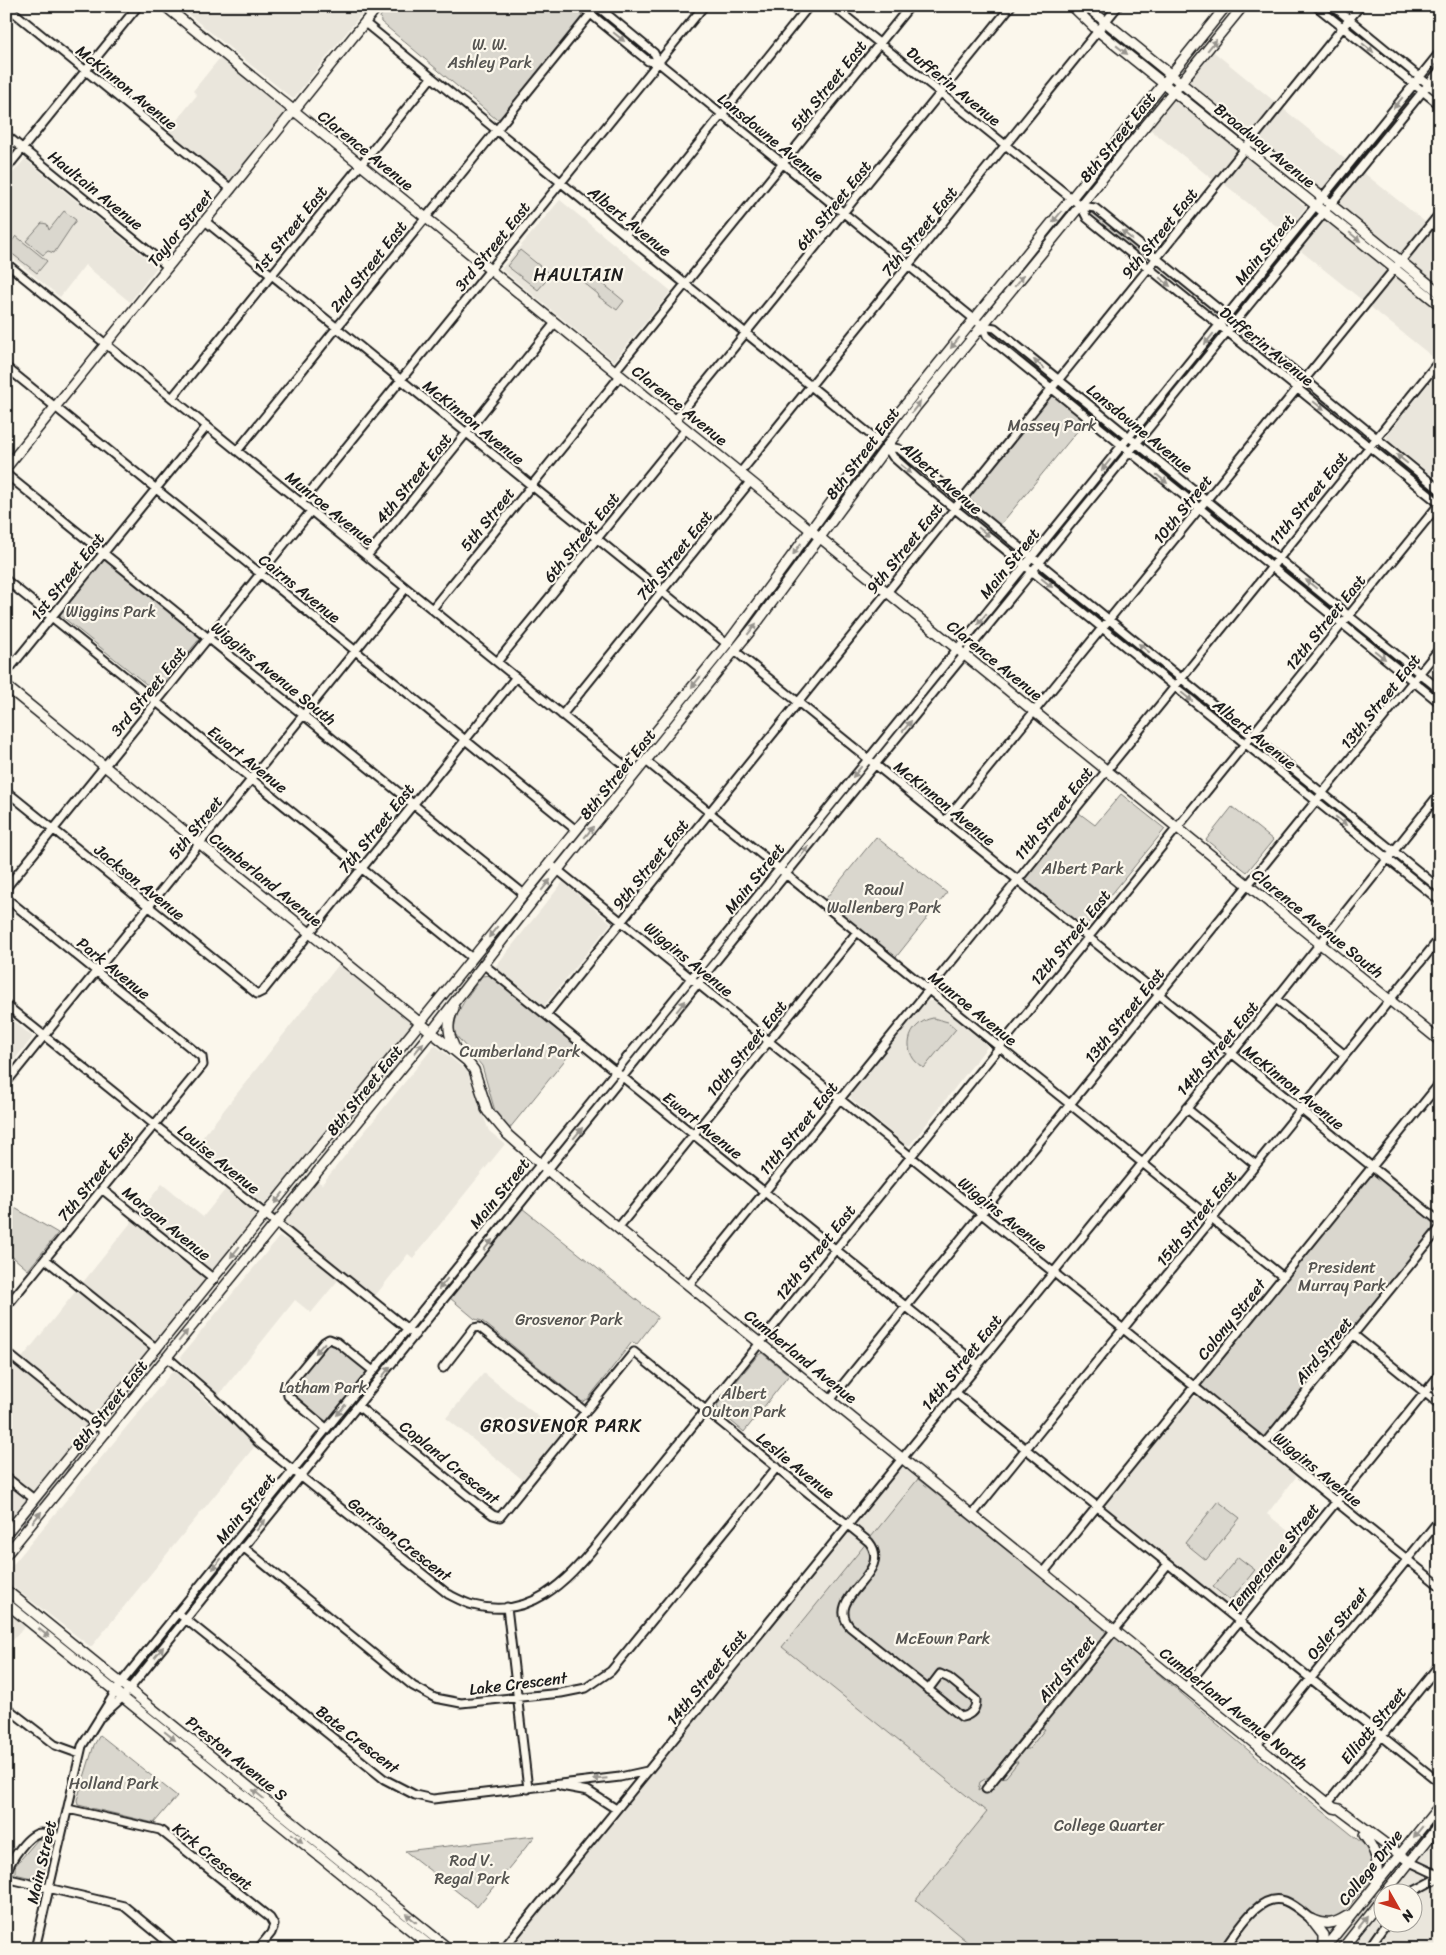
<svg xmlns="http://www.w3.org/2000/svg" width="1446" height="1955" viewBox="0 0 1446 1955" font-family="Sriracha,sans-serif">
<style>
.built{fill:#eae6dc;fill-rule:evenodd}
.green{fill:#dad7ce;stroke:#7b7a75}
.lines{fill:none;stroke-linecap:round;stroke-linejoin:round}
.minor-casing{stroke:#1c1c1c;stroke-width:11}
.major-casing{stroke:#1c1c1c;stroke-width:12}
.minor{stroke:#fbf7ec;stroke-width:7}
.major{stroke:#fbf7ec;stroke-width:9}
.oneway{fill:#97948e}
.labels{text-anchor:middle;stroke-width:4.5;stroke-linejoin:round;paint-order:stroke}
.park-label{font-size:16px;fill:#555451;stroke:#fbf7ec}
.street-label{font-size:16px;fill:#1c1c1c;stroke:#fbf7ec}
.neighbourhood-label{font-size:18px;letter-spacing:1px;fill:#1c1c1c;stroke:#fbf7ec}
</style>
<rect width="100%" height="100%" fill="#fbf7ec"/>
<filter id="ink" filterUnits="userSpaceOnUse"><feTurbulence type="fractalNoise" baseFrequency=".02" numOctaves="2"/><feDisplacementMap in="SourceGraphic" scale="10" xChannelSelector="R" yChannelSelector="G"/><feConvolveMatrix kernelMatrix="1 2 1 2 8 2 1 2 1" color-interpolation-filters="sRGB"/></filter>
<g filter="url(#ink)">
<!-- built -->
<path class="built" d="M178 6H368L293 99Z
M1209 48 1351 164 1323 198 1181 83Z
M223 54 289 110 231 189 165 135 197 95 193 91Z
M1174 91 1245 148 1217 183 1146 126Z
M1244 156 1306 207 1285 233 1223 183Z
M25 159 157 267 130 302 85 265 60 297 6 253V181Z
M1359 169 1440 234V293L1331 204Z
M560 200 671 291 614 361 501 269Z
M1324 212 1440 306V351L1434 358 1296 247Z
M1440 370V482L1387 439V435Z
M563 882 611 923 544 1006 495 967Z
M340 963 413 1023 266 1203H262L194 1148Z
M927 1001H933L986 1044 987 1047 910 1145H906L852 1100 850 1095Z
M6 1015 33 1037 6 1070Z
M435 1045 467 1071 489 1131 505 1144 413 1258 408 1254 375 1296 283 1222 317 1181 322 1184Z
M162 1184 203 1217 229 1185 266 1214 6 1534V1378Z
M279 1237 288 1240 339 1279 311 1313 295 1300 219 1395 182 1361 181 1356Z
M175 1372 255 1446 91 1647 7 1582 6 1573 171 1373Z
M484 1373 560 1434 523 1480 446 1418Z
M1198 1397 1296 1477 1267 1514 1298 1539 1240 1611 1236 1612 1107 1507 1106 1504 1192 1398Z
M902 1466 1364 1844 1407 1874 1440 1834V1949H510L616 1809 852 1519ZM1384 1892H1414V1922H1384Z
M6 1609 26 1625 6 1648Z"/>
<!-- green -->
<path class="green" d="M388 6H574L582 16 500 118 496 119 381 22 380 17Z
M64 211 76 220 54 253 48 251 43 255 26 241 42 223 47 224 49 230Z
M1090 211 1146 255 1143 260 1090 217 1088 213Z
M16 236 47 261 37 273 6 249Z
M520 250 551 275 538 290 507 266Z
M590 273 624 301 617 310 599 297 598 294 583 282Z
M991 329 1050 377 1046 381 988 333Z
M1216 333 1220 336 1138 436 1135 433Z
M961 341 953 357 843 495 856 473Z
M1051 388 1088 418 997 529 961 500Z
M1063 388 1120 434 1117 437 1061 391Z
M1309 388 1366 433 1363 438 1305 392Z
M1380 445 1437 491 1434 496 1376 449Z
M894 451 953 497 954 500 950 501 893 455Z
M1140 451 1198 496 1195 500 1138 454Z
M1119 453 1123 455 1041 556 1038 553Z
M963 507 966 508 1023 555 1020 557 963 511Z
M1211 507 1270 555 1266 559 1208 512Z
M104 558 201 637 156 692 60 615Z
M1282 565 1340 612 1336 617 1278 569Z
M1044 571 1100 617V618L1097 620 1041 575Z
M1113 628 1172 674 1169 679 1111 632Z
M952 659 957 662 878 757 876 753Z
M1184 685 1242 732 1240 736 1181 689Z
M1121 794 1165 829 1084 928 1025 879 1079 813 1095 825Z
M1232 807 1273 840 1247 872 1206 840Z
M876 837 947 893 893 961 822 903Z
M489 975 577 1045 509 1129 495 1111 482 1066 454 1033C454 1010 470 994 482 976Z
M933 1018 948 1022 956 1029 924 1068C900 1055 906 1023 933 1018Z
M1372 1167 1440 1222V1228L1265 1443 1195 1386Z
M537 1173 540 1175 418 1326 415 1324Z
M13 1207 58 1233 28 1270 6 1251V1218Z
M522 1208 658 1317 637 1344 632 1342 588 1399 582 1402 482 1321 475 1319 450 1298Z
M405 1336 408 1338 301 1469 300 1466Z
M329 1339 372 1370 326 1428 288 1396 287 1387Z
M762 1353 789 1375 744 1432 719 1411 717 1405 758 1355Z
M71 1462 65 1475 16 1537 27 1517Z
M291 1478 293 1481 189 1609H187L186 1607Z
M918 1479 1102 1627 1106 1633 1103 1639 1095 1646 1044 1708 1043 1712 1035 1719 995 1770V1773L980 1782 978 1791 999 1778 1006 1777 1018 1762H1012L1022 1749H1029L1045 1729 1039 1728 1050 1714 1058 1709 1105 1650C1107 1645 1108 1637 1116 1638L1261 1761 1367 1847 1373 1855V1875L1370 1880 1342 1915 1324 1921 1272 1897 1252 1907 1218 1949H976L916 1900 987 1812 782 1647Z
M1218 1501 1240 1518 1206 1560 1185 1543Z
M1238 1557 1255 1570 1230 1601 1213 1587Z
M175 1621 177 1624 132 1680H128Z
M100 1735 177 1796 154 1823 78 1805 77 1800 94 1745Z
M535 1836 477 1907 405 1851Z
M38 1839 52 1843 43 1875 40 1880 15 1874V1866Z"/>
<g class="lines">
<!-- minor casing -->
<g class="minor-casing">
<path id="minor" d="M6 6 231 189
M581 6 648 61 659 63
M597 6 654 53 659 63 974 319 983 326 995 328 1440 690
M833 6 1081 206 1087 218 1440 504
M1316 6 1440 105
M1333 6 1440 94
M365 23 877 440
M6 135 168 267
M6 169 138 6
M1081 206 1095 208 1440 490
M205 221 727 644
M625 235 809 6
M6 263 630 770
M983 326 987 336 1440 703
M6 367 576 830
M615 371 910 6
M172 398 431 78
M675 420 1011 6
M886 446 893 457 919 480 1440 901
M886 446 899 449 930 474 1440 889
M237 451 597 6
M740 473 1118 6
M6 474 524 894
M301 503 704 6
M367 556 555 323
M6 580 472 958
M432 609 620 376
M735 651 1440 1222
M497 662 686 429
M6 673 207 426
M562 715 750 482
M646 761 1282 1276
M6 791 257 994 263 991 516 677
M945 821 1440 213
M549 863 1440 1586
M6 888 311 511
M6 898 202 1057 203 1065 6 1307
M483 964 977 1364
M1276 999 1345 1055
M6 1005 415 1335
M546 1015 1360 6
M6 1083 406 588
M1186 1108 1256 1165
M103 1190 214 1279
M618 1228 857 932
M45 1259 157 1349
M689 1285 1440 360
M1354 1335 1440 1405
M6 1352 106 1433
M167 1357 212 1396 259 1443 448 1594C456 1598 465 1603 473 1605 530 1620 565 1583 598 1543L1440 503
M443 1368 474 1328 479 1327 586 1412
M955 1392 1440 1783
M831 1399 1440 648
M358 1406 482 1507 493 1515 500 1517 634 1352 869 1542C895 1574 823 1596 850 1627L919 1682 962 1717C971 1715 976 1710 976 1700L949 1678 940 1674 928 1690
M326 1428 288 1396 287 1387 324 1342 329 1339 337 1342 372 1370
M1265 1443 1440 1228
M6 1477 34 1499
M973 1514 1440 938
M243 1547 413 1686 435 1698 461 1703 561 1693 586 1688 611 1671 777 1467
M1044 1572 1440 1083
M507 1607 528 1789
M178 1613 384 1779 415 1795 433 1799 620 1777 647 1771
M1185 1688 1440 1374
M6 1707 55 1745 80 1754
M101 1717 123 1697 786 874 1440 70
M1257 1745 1440 1519
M561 1786 588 1791 616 1809
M986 1789 1168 1564
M1328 1803 1440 1664
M68 1809 160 1830 270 1918 274 1925 271 1933 258 1949
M61 1838C55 1837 47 1833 41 1833 28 1833 11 1860 7 1871L10 1879 124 1906 176 1949
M1410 1862 1440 1876
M1412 1892 1440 1877
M35 1949 82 1746 121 1683 1440 52
M503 1949 1276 999 1440 793
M1224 1949C1237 1932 1259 1891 1285 1901 1295 1905 1303 1913 1311 1919
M1368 1949 1387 1922"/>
</g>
<!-- major casing -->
<g class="major-casing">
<path id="major" d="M165 6 1440 1041
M1072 6 1098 31 1440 305
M1086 6 1440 293
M6 468 378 6
M6 686 467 1061 474 1070 488 1112
M454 1008C446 1024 448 1035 456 1050
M486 1109 508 1135 561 1182 1334 1808 1339 1809 1410 1862
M6 1534 727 644 877 440 1226 6
M6 1555 436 1026 532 902 756 624 916 407 1243 6
M6 1590 449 1949
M6 1603 434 1949
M1364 1835C1377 1852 1379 1863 1376 1883
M1386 1892 1440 1824
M1311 1919C1326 1926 1334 1924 1347 1916
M1313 1922 1323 1935V1949
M1324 1949 1440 1805
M1342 1949 1384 1896"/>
</g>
<!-- minor -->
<use href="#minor" class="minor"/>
<!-- major -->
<use href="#major" class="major"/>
</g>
<!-- one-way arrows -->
<defs><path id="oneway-solid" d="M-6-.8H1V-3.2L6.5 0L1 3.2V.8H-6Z" transform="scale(1.25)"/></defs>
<g class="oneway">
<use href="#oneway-solid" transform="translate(619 37) rotate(39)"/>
<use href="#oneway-solid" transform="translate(1212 45) rotate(-51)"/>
<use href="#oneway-solid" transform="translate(1368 48) rotate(39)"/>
<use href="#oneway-solid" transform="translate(1122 50) rotate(38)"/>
<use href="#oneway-solid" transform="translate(1398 103) rotate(129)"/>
<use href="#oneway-solid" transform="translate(1057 217) rotate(129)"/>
<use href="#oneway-solid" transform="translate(1127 235) rotate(-141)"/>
<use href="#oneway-solid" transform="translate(1355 237) rotate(39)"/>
<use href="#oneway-solid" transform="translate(1019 281) rotate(-51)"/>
<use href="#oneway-solid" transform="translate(1165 282) rotate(39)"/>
<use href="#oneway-solid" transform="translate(1209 339) rotate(129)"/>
<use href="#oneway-solid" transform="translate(955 343) rotate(129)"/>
<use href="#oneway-solid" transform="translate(1039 364) rotate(-141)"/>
<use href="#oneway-solid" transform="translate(1319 406) rotate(39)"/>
<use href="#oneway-solid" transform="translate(916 407) rotate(-52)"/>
<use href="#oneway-solid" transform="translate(1402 459) rotate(-141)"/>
<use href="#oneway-solid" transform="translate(1106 465) rotate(129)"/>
<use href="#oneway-solid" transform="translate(906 469) rotate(40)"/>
<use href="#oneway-solid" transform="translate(1162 479) rotate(39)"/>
<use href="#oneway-solid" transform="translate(984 532) rotate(39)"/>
<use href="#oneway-solid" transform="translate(797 549) rotate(125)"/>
<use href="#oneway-solid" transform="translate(1047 583) rotate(39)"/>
<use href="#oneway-solid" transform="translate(1311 584) rotate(-141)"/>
<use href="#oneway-solid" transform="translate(982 619) rotate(129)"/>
<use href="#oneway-solid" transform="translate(752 629) rotate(-52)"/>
<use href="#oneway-solid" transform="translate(1144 648) rotate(-141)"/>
<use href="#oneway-solid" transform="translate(1380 655) rotate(39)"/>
<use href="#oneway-solid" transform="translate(696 682) rotate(129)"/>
<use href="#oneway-solid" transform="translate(1187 697) rotate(39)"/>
<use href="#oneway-solid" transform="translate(907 726) rotate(-51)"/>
<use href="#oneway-solid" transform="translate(857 772) rotate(129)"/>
<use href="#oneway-solid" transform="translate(1341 821) rotate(39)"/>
<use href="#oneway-solid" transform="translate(589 832) rotate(-51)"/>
<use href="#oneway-solid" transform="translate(804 852) rotate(-51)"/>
<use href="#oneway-solid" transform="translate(546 885) rotate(-51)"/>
<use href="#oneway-solid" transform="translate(493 932) rotate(128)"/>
<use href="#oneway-solid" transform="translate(681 1006) rotate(-51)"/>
<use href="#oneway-solid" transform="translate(419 1048) rotate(-50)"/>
<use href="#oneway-solid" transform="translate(578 1133) rotate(-51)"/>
<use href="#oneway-solid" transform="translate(279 1198) rotate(129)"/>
<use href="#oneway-solid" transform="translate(488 1245) rotate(-51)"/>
<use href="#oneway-solid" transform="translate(235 1252) rotate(129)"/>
<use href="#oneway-solid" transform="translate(443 1284) rotate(129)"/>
<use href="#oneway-solid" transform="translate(183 1336) rotate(-51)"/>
<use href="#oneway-solid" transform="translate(320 1348) rotate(131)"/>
<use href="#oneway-solid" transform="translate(386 1372) rotate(-51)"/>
<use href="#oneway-solid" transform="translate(341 1410) rotate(129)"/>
<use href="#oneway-solid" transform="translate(37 1517) rotate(-51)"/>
<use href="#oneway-solid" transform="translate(261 1525) rotate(-51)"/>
<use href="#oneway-solid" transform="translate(217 1564) rotate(129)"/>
<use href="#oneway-solid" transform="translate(44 1633) rotate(39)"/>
<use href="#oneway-solid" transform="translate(159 1652) rotate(-51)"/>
<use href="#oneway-solid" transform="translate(170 1736) rotate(39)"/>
<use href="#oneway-solid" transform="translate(600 1779) rotate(175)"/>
<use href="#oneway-solid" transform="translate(258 1794) rotate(-141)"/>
<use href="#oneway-solid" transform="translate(1418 1832) rotate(129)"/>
<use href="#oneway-solid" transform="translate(297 1838) rotate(39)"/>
<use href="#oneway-solid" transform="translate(411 1918) rotate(-141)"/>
<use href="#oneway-solid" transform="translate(1363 1922) rotate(-52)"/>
</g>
</g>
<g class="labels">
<!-- park labels -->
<g class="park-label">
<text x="490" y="50">W. W.<tspan x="490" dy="18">Ashley Park</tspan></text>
<text x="1052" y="431">Massey Park</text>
<text x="111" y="617">Wiggins Park</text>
<text x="1083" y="874">Albert Park</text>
<text x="884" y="895">Raoul<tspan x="884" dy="18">Wallenberg Park</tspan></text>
<text x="520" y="1057">Cumberland Park</text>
<text x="1342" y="1273">President<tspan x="1342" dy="18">Murray Park</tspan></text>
<text x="569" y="1325">Grosvenor Park</text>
<text x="323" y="1393">Latham Park</text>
<text x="744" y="1399">Albert<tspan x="744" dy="18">Oulton Park</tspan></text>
<text x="943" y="1644">McEown Park</text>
<text x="114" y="1789">Holland Park</text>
<text x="1109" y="1831">College Quarter</text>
<text x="472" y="1866">Rod V.<tspan x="472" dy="18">Regal Park</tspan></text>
</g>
<!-- street labels -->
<g class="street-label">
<text transform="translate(828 85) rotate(-51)" y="6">5th Street East</text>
<text transform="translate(954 86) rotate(39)" y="6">Dufferin Avenue</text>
<text transform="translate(127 87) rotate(39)" y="6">McKinnon Avenue</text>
<text transform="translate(771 137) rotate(39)" y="6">Lansdowne Avenue</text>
<text transform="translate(1117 137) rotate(-51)" y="6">8th Street East</text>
<text transform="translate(1265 145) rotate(39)" y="6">Broadway Avenue</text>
<text transform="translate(366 150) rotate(39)" y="6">Clarence Avenue</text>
<text transform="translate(96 190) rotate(39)" y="6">Haultain Avenue</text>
<text transform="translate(833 205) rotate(-51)" y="6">6th Street East</text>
<text transform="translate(630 221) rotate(39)" y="6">Albert Avenue</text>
<text transform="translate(180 228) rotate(-51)" y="6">Taylor Street</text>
<text transform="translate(290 229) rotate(-51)" y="6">1st Street East</text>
<text transform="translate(919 231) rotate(-51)" y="6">7th Street East</text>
<text transform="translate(1159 233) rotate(-51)" y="6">9th Street East</text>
<text transform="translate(492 246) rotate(-51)" y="6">3rd Street East</text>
<text transform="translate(1264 249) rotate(-51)" y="6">Main Street</text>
<text transform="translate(368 266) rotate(-51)" y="6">2nd Street East</text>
<text transform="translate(1267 346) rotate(39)" y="6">Dufferin Avenue</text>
<text transform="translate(680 405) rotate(39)" y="6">Clarence Avenue</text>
<text transform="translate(474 422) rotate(39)" y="6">McKinnon Avenue</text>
<text transform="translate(1140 428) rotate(39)" y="6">Lansdowne Avenue</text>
<text transform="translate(862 453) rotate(-53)" y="6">8th Street East</text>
<text transform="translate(413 478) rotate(-51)" y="6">4th Street East</text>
<text transform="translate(942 478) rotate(41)" y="6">Albert Avenue</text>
<text transform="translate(1308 498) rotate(-51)" y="6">11th Street East</text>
<text transform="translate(330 508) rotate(39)" y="6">Munroe Avenue</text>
<text transform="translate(1182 509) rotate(-51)" y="6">10th Street</text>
<text transform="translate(487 519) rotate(-51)" y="6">5th Street</text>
<text transform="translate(581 537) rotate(-51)" y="6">6th Street East</text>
<text transform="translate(904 548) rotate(-51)" y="6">9th Street East</text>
<text transform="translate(674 555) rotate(-51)" y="6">7th Street East</text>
<text transform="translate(1009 563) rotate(-51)" y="6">Main Street</text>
<text transform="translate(67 576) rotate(-51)" y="6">1st Street East</text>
<text transform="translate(300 588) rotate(39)" y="6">Cairns Avenue</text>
<text transform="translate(1325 622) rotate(-51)" y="6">12th Street East</text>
<text transform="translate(995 660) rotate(39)" y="6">Clarence Avenue</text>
<text transform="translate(274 673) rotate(39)" y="6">Wiggins Avenue South</text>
<text transform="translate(148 691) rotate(-51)" y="6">3rd Street East</text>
<text transform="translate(1380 701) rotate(-51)" y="6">13th Street East</text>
<text transform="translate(1255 734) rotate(39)" y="6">Albert Avenue</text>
<text transform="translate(248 759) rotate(39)" y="6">Ewart Avenue</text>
<text transform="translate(617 774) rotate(-51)" y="6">8th Street East</text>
<text transform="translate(945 803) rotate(39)" y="6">McKinnon Avenue</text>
<text transform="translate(1053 813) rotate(-51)" y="6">11th Street East</text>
<text transform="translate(195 827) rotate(-51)" y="6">5th Street</text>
<text transform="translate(376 828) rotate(-51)" y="6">7th Street East</text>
<text transform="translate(650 864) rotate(-51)" y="6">9th Street East</text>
<text transform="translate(754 878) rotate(-51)" y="6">Main Street</text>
<text transform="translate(266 879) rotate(39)" y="6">Cumberland Avenue</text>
<text transform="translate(140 882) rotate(39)" y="6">Jackson Avenue</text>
<text transform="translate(1318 923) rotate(39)" y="6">Clarence Avenue South</text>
<text transform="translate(1070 937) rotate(-51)" y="6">12th Street East</text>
<text transform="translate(689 959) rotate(39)" y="6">Wiggins Avenue</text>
<text transform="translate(114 968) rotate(39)" y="6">Park Avenue</text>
<text transform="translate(973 1008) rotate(39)" y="6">Munroe Avenue</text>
<text transform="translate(1124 1015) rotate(-51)" y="6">13th Street East</text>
<text transform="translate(746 1048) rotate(-51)" y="6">10th Street East</text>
<text transform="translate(1217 1048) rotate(-50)" y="6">14th Street East</text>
<text transform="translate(1294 1087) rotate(39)" y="6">McKinnon Avenue</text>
<text transform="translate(364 1090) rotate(-51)" y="6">8th Street East</text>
<text transform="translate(703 1125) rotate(39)" y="6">Ewart Avenue</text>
<text transform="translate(798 1128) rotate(-51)" y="6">11th Street East</text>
<text transform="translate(219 1159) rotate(39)" y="6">Louise Avenue</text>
<text transform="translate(95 1176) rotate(-51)" y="6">7th Street East</text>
<text transform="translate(499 1193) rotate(-51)" y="6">Main Street</text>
<text transform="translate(1003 1214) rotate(39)" y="6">Wiggins Avenue</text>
<text transform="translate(1196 1218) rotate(-51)" y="6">15th Street East</text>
<text transform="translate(167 1223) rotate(39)" y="6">Morgan Avenue</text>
<text transform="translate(815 1252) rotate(-51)" y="6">12th Street East</text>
<text transform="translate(1231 1319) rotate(-51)" y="6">Colony Street</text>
<text transform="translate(1323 1350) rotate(-51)" y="6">Aird Street</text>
<text transform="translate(801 1356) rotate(39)" y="6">Cumberland Avenue</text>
<text transform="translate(961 1362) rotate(-51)" y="6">14th Street East</text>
<text transform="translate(109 1405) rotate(-51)" y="6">8th Street East</text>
<text transform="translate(450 1462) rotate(39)" y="6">Copland Crescent</text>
<text transform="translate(796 1465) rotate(39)" y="6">Leslie Avenue</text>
<text transform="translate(1318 1469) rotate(39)" y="6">Wiggins Avenue</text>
<text transform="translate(245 1508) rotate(-51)" y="6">Main Street</text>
<text transform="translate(400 1539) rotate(38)" y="6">Garrison Crescent</text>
<text transform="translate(1273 1557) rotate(-51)" y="6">Temperance Street</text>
<text transform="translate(1337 1623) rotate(-51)" y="6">Osler Street</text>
<text transform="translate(1066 1668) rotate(-51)" y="6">Aird Street</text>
<text transform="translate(706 1677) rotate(-51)" y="6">14th Street East</text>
<text transform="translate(518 1683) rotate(-7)" y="6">Lake Crescent</text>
<text transform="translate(1234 1708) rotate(39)" y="6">Cumberland Avenue North</text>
<text transform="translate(1373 1725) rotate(-51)" y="6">Elliott Street</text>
<text transform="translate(358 1739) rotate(38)" y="6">Bate Crescent</text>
<text transform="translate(237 1758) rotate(39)" y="6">Preston Avenue S</text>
<text transform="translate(213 1856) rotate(39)" y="6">Kirk Crescent</text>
<text transform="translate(41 1862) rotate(-77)" y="6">Main Street</text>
<text transform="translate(1370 1867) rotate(-51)" y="6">College Drive</text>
</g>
<!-- neighbourhood labels -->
<g class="neighbourhood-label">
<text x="579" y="281">HAULTAIN</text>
<text x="561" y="1432">GROSVENOR PARK</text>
</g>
</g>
<!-- margin -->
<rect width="1446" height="1955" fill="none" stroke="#fbf7ec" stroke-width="25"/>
<rect x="12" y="12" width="1421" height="1930" fill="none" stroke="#1c1c1c" stroke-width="2" filter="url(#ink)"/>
<!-- north arrow -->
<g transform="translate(1398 1908) rotate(129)"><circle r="24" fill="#fbf7ec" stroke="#a29f99"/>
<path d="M0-4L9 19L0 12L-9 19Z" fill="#c8321e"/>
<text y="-8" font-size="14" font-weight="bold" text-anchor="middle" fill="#1c1c1c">N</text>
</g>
</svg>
